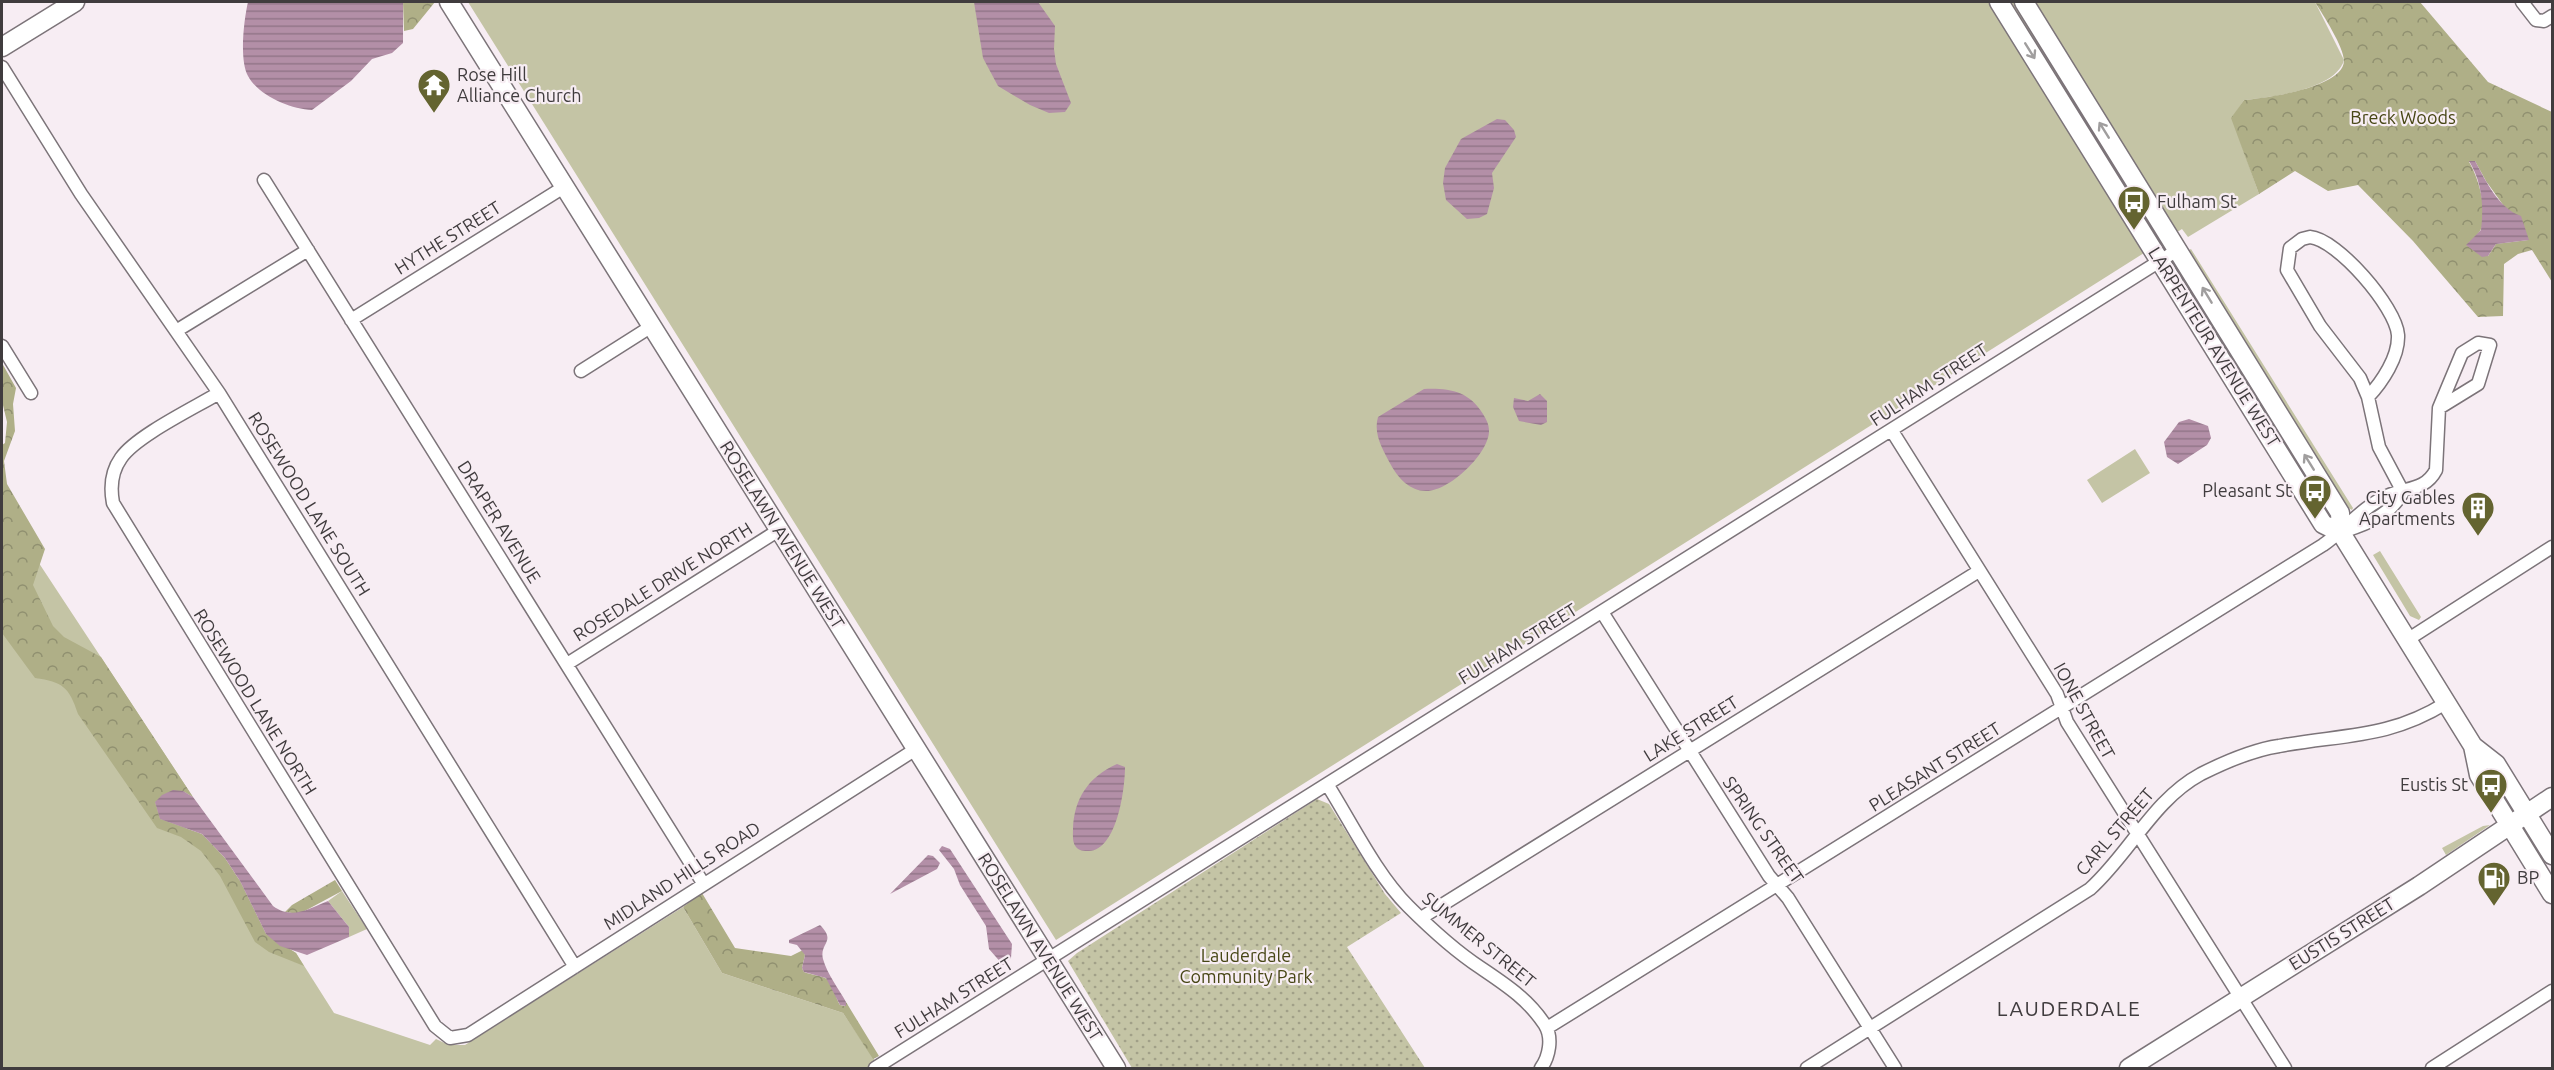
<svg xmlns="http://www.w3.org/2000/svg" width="2554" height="1070" viewBox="0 0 2554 1070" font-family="Ubuntu,sans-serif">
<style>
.grass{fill:#c4c4a5}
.forest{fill:url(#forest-crowns);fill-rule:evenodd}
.park{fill:url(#park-dots)}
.water{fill:url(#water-rules)}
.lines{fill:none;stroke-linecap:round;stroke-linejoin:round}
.street-casing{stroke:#7c7479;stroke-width:15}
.secondary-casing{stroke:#7c7479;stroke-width:21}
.street{stroke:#fff;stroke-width:12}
.secondary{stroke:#fff;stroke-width:18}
.oneway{stroke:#a09e9e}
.labels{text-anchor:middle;stroke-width:4.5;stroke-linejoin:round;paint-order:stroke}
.poi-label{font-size:18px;fill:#403c3e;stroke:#f7edf3;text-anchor:start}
.park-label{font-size:18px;fill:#474615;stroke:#f7edf3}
.street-label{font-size:18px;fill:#403c3e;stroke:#f7edf3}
.quarter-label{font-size:21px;letter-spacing:1.5px;fill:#403c3e;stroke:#f7edf3}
</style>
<defs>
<pattern id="forest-crowns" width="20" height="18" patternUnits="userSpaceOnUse" patternTransform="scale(1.5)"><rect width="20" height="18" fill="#afaf87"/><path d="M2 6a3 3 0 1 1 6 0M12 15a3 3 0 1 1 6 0" fill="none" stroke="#909070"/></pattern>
<pattern id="park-dots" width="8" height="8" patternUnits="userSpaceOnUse" patternTransform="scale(1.5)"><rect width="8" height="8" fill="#c4c4a5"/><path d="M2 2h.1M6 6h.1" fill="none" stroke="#a1a088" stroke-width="1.8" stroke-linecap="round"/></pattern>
<pattern id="water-rules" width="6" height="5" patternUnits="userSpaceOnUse" patternTransform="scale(1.5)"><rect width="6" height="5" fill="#b38fa7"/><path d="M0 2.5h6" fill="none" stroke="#937689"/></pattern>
</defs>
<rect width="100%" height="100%" fill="#f7edf3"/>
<!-- grass -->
<path class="grass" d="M468 2H2315L2344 60C2336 90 2271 97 2244 100L2232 118 2259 194 2188 237 2182 229 1056 940Z
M2191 249 2353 508 2352 510 2347 507 2189 250Z
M2135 449 2150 473 2102 503 2087 480Z
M2 507 193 797 183 791 185 828 240 881 266 934 296 953 334 1013 430 1045 436 1039 449 1045H465L683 907 722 973 843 1013 880 1068H2Z
M2380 551 2421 617 2419 620 2410 616 2373 555Z
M2490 825 2446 855 2442 848 2483 826Z
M342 891 367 929 349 937V927L328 901Z"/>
<!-- forest -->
<path class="forest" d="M403 2H435L413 29 404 31Z
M2315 2H2420L2488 82 2552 112V282L2532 250 2518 254 2504 264 2503 316 2478 317 2413 241 2358 185 2328 191 2295 171 2259 194 2231 118 2244 100C2265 98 2343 88 2344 61 2344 47 2323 15 2315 2ZM2475 161 2486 181 2528 240 2496 244 2488 256 2467 245C2470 241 2477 236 2480 231 2490 216 2478 176 2469 162Z
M2 363 16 388 13 404 15 431 4 461 7 484 45 549 33 585 53 626 64 637 101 657 193 797 183 791 155 802 160 819 202 834 225 858 240 881 266 934 296 953 304 966 269 952 255 942 220 876 201 851 181 837 157 828 78 714C69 687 63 682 35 678L2 633V445L5 443 7 422 2 401Z
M335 880 342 891 299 914 285 912 292 905Z
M702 893 735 948 791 956 803 950 805 955 802 968 804 972C811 975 821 975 827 979 834 983 835 998 840 1005L845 1006 846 1002 879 1056 873 1059 843 1013 722 973 683 907Z"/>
<!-- park -->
<path class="park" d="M1317 799 1329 804 1385 894 1401 913 1347 947 1425 1068H1132L1068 961 1077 953Z"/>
<!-- water -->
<path class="water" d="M248 2H403V43L392 53 372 59 351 81 312 110C290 109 259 96 248 76 239 60 244 19 248 2Z
M974 2H1038L1055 26 1054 49 1056 64 1071 103 1065 112 1049 113 1030 105 998 86 983 58Z
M1497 119 1505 120 1514 130 1516 137 1492 173 1494 188 1487 214 1479 218 1467 219 1446 200 1443 183 1445 168 1461 139Z
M2469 161H2475C2486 181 2498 208 2521 216L2529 240 2496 244 2488 256 2482 257 2466 245 2481 230C2484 206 2482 182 2469 161Z
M1424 389C1449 388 1469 391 1483 414 1486 419 1489 424 1489 431 1489 454 1448 492 1426 491 1410 491 1398 478 1391 465 1383 450 1373 434 1378 417Z
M1540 394 1547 401V422L1541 425 1519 421 1513 407 1514 398 1528 401Z
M2189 419 2208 426 2211 438 2207 445 2178 464 2167 457 2164 442 2179 422Z
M1117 764 1125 767C1125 789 1117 850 1089 851 1084 851 1079 851 1076 847 1072 842 1073 835 1073 829 1074 799 1088 777 1117 764Z
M173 790 183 791 193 797 273 906C292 920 308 909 328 901L349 927V937L307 955 280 946 266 934 240 881 225 858 202 834 160 819 155 802 162 795Z
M942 846 950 849 1012 944 1011 958 1003 965 989 949 986 926 960 885 954 869 939 850Z
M928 855 933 856 940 863 937 869 890 894Z
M820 925C837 942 819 943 823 959 827 974 839 989 846 1002V1006L840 1005 826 978 804 972 802 968 805 955 797 945 789 943V940Z"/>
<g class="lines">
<!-- street casing -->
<g class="street-casing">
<path id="street" d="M2522 2 2536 20 2544 21 2552 16
M2 67 81 194 219 393 575 967
M264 180 703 883
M2310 237C2337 239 2396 307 2398 335 2399 357 2382 382 2368 397L2360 378 2320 326 2287 270 2290 248 2302 239Z
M351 320 564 187
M176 331 308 250
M2 346 31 393
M581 371 652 326
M219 393C194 408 136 436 121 458 111 472 110 487 113 503L435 1026 450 1038 468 1035 916 749
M2368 397 2379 447 2403 492
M1892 431 2057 694 2067 722 2285 1068
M2345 531C2369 523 2390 515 2403 492
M1602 612 1769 876 1788 898 1895 1068
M2407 640 2552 547
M567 664 779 530
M1327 784C1351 822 1376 874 1408 906 1430 928 1455 951 1481 968 1506 985 1528 999 1545 1025 1553 1038 1549 1057 1541 1068
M1421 918 1979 571
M1547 1028 2323 545C2345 530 2362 507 2387 496 2406 487 2425 491 2436 470L2439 408 2478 384 2490 345 2478 343 2462 353 2439 408
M875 1068 2179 249
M1807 1068 2090 889C2130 853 2153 800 2201 774 2225 762 2252 750 2279 746 2343 734 2388 739 2446 703
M2432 1068 2552 991"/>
</g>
<!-- secondary casing -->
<g class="secondary-casing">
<path id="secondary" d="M449 2 1116 1068
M1999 2 2323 524 2341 533
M2024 2 2340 513 2341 533 2473 746 2496 764 2552 855
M2 47 75 2
M2473 746 2479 775 2552 894
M2129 1068 2419 886 2552 797"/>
</g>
<!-- street -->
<use href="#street" class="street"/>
<!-- secondary -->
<use href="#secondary" class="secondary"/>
</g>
<!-- one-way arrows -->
<defs><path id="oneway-shaft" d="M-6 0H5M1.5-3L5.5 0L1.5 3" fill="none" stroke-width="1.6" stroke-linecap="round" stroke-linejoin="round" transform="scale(1.5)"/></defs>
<g class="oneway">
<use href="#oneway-shaft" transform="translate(2030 51) rotate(58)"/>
<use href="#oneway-shaft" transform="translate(2104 130) rotate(-122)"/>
<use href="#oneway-shaft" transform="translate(2207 295) rotate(-121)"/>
<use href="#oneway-shaft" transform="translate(2309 462) rotate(-122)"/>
</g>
<!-- icons -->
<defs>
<g id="temple-pin" transform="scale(1.725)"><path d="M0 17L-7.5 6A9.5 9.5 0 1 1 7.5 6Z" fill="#646430" stroke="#f7edf3"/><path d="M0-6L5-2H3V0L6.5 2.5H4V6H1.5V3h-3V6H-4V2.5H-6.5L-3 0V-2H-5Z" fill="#fff"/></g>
<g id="bus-pin" transform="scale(1.725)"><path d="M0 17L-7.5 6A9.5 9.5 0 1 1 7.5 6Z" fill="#646430" stroke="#f7edf3"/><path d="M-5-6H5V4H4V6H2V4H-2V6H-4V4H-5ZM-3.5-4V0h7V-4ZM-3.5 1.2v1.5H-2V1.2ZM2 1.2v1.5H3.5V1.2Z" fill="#fff"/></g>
<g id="building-pin" transform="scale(1.725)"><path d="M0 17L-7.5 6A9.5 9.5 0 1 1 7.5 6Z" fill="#646430" stroke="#f7edf3"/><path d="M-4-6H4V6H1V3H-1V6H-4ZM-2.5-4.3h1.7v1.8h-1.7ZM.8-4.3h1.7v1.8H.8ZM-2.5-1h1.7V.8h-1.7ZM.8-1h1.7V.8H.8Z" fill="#fff"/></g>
<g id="fuel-pin" transform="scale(1.725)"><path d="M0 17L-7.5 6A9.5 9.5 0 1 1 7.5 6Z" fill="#646430" stroke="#f7edf3"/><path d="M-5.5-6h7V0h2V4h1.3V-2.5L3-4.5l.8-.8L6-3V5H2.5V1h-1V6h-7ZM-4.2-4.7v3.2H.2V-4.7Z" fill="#fff"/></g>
</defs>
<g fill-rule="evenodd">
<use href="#temple-pin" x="434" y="85"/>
<use href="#bus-pin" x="2134" y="202"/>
<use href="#bus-pin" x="2315" y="491"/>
<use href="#building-pin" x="2478" y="508"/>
<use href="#bus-pin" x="2491" y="785"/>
<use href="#fuel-pin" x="2494" y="878"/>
</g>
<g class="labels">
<!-- poi labels -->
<g class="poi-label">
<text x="457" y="81">Rose Hill<tspan x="457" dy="21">Alliance Church</tspan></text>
<text x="2157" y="208">Fulham St</text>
<text x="2292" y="497" text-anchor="end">Pleasant St</text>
<text x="2455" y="504" text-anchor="end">City Gables<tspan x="2455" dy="21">Apartments</tspan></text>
<text x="2468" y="791" text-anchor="end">Eustis St</text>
<text x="2517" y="884">BP</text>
</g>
<!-- park labels -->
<g class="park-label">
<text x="2403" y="124">Breck Woods</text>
<text x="1246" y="962">Lauderdale<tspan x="1246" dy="21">Community Park</tspan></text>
</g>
<!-- street labels -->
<g class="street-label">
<text transform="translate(448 238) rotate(-32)" y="6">HYTHE STREET</text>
<text transform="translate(2214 347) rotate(58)" y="6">LARPENTEUR AVENUE WEST</text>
<text transform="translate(1929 385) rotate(-33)" y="6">FULHAM STREET</text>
<text transform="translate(309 504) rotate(58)" y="6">ROSEWOOD LANE SOUTH</text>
<text transform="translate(499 522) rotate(58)" y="6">DRAPER AVENUE</text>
<text transform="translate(782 535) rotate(58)" y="6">ROSELAWN AVENUE WEST</text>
<text transform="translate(663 582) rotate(-32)" y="6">ROSEDALE DRIVE NORTH</text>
<text transform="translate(1518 644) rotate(-32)" y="6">FULHAM STREET</text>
<text transform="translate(255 702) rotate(58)" y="6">ROSEWOOD LANE NORTH</text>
<text transform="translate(2084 711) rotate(61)" y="6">IONE STREET</text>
<text transform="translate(1691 729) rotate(-32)" y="6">LAKE STREET</text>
<text transform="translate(1935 767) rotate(-32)" y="6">PLEASANT STREET</text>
<text transform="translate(1763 830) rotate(55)" y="6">SPRING STREET</text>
<text transform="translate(2115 832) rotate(-49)" y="6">CARL STREET</text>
<text transform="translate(682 876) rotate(-33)" y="6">MIDLAND HILLS ROAD</text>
<text transform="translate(2342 934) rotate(-32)" y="6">EUSTIS STREET</text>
<text transform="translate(1479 940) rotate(39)" y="6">SUMMER STREET</text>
<text transform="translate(1040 947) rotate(58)" y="6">ROSELAWN AVENUE WEST</text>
<text transform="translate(954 998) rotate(-32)" y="6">FULHAM STREET</text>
</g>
<!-- quarter labels -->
<g class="quarter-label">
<text x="2069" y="1016">LAUDERDALE</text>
</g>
</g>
<!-- border -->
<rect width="2554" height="1070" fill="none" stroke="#403c3e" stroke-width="6"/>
</svg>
